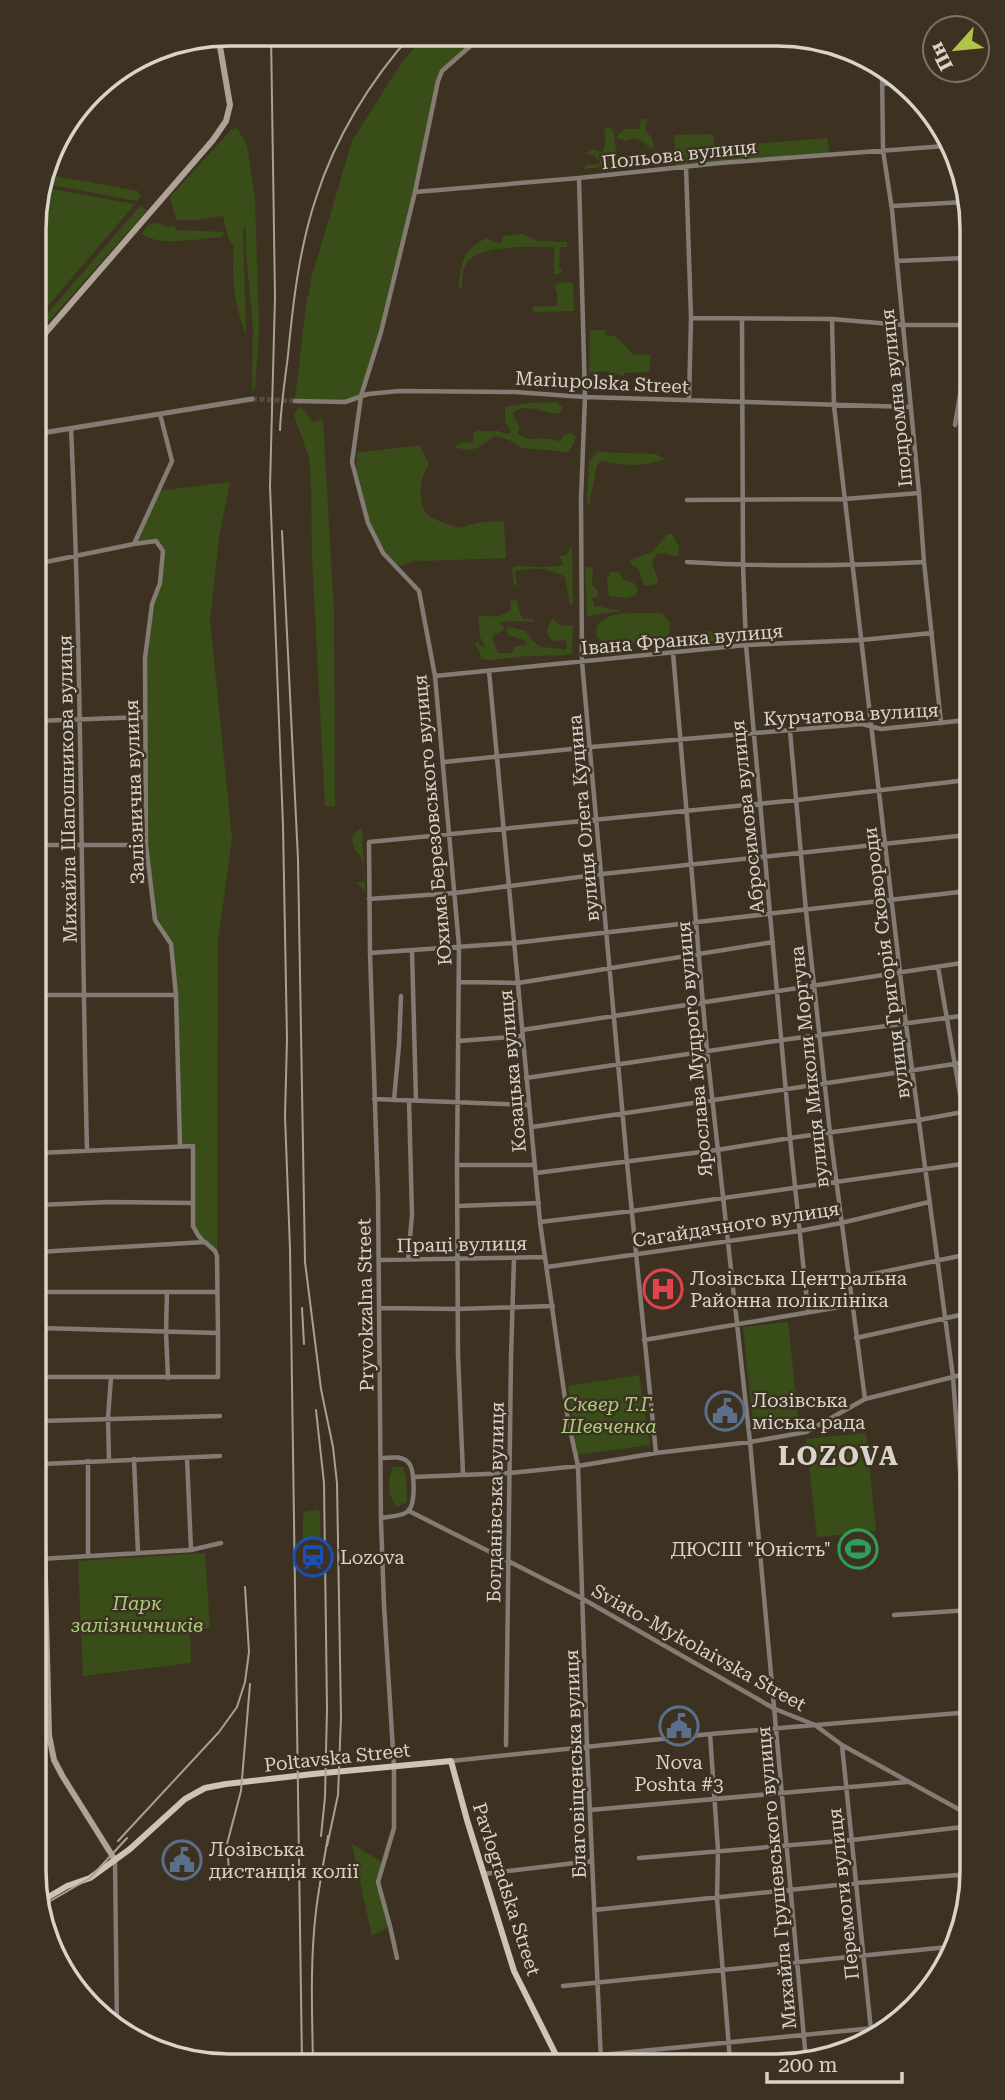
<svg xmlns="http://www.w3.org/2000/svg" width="1005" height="2100" viewBox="0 0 1005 2100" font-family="'Roboto Serif',serif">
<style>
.green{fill:#394d19}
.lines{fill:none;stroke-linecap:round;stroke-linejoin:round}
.tertiary-tunnel{stroke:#554a3b;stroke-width:5;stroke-dasharray:5 2.5;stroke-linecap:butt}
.minor{stroke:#837b74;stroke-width:4.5}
.tertiary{stroke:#837b74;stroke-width:5}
.secondary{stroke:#afa398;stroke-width:6}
.primary{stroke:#d1c2b4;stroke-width:6}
.rail{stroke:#a9a094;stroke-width:2}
.labels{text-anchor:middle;stroke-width:5;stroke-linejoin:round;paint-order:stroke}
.street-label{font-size:19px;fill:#dad3c9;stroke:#3d3222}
.poi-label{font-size:19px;fill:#dad3c9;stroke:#3d3222;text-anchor:start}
.park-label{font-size:19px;font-style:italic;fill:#aacd7e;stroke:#3d3222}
.district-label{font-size:26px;font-weight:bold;letter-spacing:2px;fill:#dad3c9;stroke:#3d3222}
.rim{fill:none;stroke:#dad3c9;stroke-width:3.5}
</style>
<rect width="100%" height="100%" fill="#3d3222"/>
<!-- green -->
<path class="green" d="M430 35H483L442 71 381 332 361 396 352 401H295L307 296 309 295 311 279 352 141 400 65 412 50Z
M641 119H645L647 121 645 130 652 138 654 147 650 148C641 140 636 135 625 141L617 138 619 132 621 133 625 129H639Z
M609 127 614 131 616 152 614 154H608L609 166 584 169 586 165 599 164 600 161 595 156 585 154 592 150 602 152C607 145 604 136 605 128Z
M237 128 247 145 255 200 259 329 255 389 252 390 253 326 246 254V228H243L246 334C234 304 231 278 234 246L228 238 223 216 197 220H176L170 197 231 130Z
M713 134 715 147 827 138 830 154 676 167 674 135Z
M44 174 138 191 141 196 137 201 41 183Z
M40 187 135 204 35 321V203Z
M140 206 147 210 35 337V328Z
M158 223 167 227 174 225 176 230 224 232 222 237C202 238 156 248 142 233L149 224Z
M522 234 537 241 567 242V247H560L559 268 562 270 561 273 554 274V247C533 247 475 243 465 266 462 272 462 282 462 288H458C462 261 462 250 487 238L500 244 504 236Z
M561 282 573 283 574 311 533 312 532 307 556 306 558 298 555 285Z
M590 330H607L605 333 608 336 612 335 620 340 632 354 651 355 649 372 624 373V376L602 371 589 373Z
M556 402 563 408 559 413C544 415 525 401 513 413V416L520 427 517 433C530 443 534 437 548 439 552 439 556 441 560 441L564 435 570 433 576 437 572 447 568 452 522 448 509 440 495 436C476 448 478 453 454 447L464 442 473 443V434L477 431H498L507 434 511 432 505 421V407L528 403Z
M300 406 313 422 323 419 334 613 335 806H325L312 558 311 483 309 458 294 415Z
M420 445 429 465C420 476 417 499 426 513 431 520 455 527 462 528 475 522 490 520 504 522L506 558 421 561 416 560 401 566C373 552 353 482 357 453Z
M597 452 656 454 664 459C647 467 620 466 602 461L597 465 589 504 587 505 589 461Z
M230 482 219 538 210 620 232 838 218 940 217 1256 195 1231 193 1146H180L176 995 171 944 155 920 146 845 145 658 152 604 160 583 163 551 155 541 134 544 158 491Z
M668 534H672C676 542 682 549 677 557L664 553 656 554 652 562 658 581 656 584 644 586 638 569 630 563V560L652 552Z
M572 546 573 603 570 605 565 577C555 569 527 565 515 572L517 585H514L512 568 516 566C532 567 547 568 563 565V562L559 557 566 555Z
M585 566 593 568 592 585 598 592V596L592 598 595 608 597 606 621 611 587 616Z
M611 572H618L624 580 634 583 638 589 636 595 627 598 609 596 607 578Z
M511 599 517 601 520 614 524 619H533V622L510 621 500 623 504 628C501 633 495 633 492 638L498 653H512L514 647 525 645 527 643 524 640 508 635 507 629 509 627 526 631C538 653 546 645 565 650L567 647 566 640 553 641 548 636 547 628 553 619 560 625 573 626 572 652 568 655 528 656 491 660 481 659 480 653 475 644 478 642 482 647 485 646 480 637 478 616C491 616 502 619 511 609L510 602Z
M658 613 663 614 670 623 669 633 666 637 656 641 605 644 597 637C590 608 640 614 658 613Z
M716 631V641L678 642 679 637 695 632Z
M362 828 365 891 356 882H364L363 861H361V856C350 847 349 834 362 828Z
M788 1322 799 1427 754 1432 743 1327Z
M639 1375 650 1445 577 1455 568 1386Z
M866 1433 876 1531 817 1537 806 1439Z
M393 1467H403L406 1477 407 1502 397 1507C387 1496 387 1480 393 1467Z
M306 1511 318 1510 320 1513 321 1549 303 1550V1514Z
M205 1553 210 1628 190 1632 191 1663 83 1676 78 1561Z
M352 1844 384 1863 378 1882 390 1926 372 1936Z"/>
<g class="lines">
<!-- tertiary-tunnel -->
<path class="tertiary-tunnel" d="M252 399 295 401"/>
<!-- minor -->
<path class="minor" d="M882 70 883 150 892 210 919 493 924 562 941 723
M883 84 906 83
M686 167 691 318 689 400
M579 178 585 397 581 499 582 662 627 1163 656 1453
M415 192 579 178 720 163 945 146
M892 206 965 202
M897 261 965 258
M691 318 832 319 902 325H962L966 329
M742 319 743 565 746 645 790 1138 808 1311
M832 319 834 406 906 1024 953 1377 970 1605
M295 401 345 402 368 394 399 391 515 392 585 397 910 407
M955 425 966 360
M71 428C82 669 81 909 87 1150
M687 500 845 499 919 493
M134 544 156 541 163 551 160 583 152 604 145 658 146 845 155 920 171 944 176 995 180 1146
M687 562C766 567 845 566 924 562
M36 564 134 544 172 461 160 414
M673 653 707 1051 750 1442 806 2060
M489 671 540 1222 568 1420 578 1466 587 1746 601 2061
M435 676 746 645 861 640 932 633
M36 721 144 717
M790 731 806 911 830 1133 865 1399
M444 762 591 747 862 724 881 729 967 720
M37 845H146
M369 899 455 893 602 874 967 835
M412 950 416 1101
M370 953 514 943 968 891
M938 967 969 1146
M460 982 518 983 773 942
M37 995H176
M522 1030 968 962
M458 1041 522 1036
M526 1078 782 1040 968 1015
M374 1099 529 1105
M394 1100 399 1045 401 996
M532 1127 968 1062
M38 1153 193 1146V1226L198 1235 204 1242
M457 1165H535
M536 1173 717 1150 790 1138 919 1120 968 1111
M38 1205 109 1202 193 1203
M458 1206 539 1203
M540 1222 632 1211 969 1163
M38 1252 205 1242 215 1251 217 1256 218 1333
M408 1259 412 1215 409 1101
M379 1260 545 1257
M547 1267 799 1231 841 1223 929 1202
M849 1279 969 1254
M38 1292H217
M167 1292 166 1332 168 1378
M379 1308 458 1309 553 1306
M39 1328 218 1333V1377H40
M856 1338 969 1313
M644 1340 852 1305
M41 1421 220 1416
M187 1458 191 1550
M381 1458C389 1458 401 1455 408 1462 415 1469 416 1504 408 1511 402 1517 389 1516 381 1518
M134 1459 138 1553
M109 1460 108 1418 111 1377
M88 1461V1556
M42 1464 220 1456
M463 1474 458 1355 457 1165 459 946 435 676 419 591 383 553 368 523 352 462 361 396 381 332 415 192 438 81 442 71 483 35
M413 1477 510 1473 578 1466 656 1453 750 1442 806 1432 865 1399 969 1373
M409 1511 583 1599 775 1709 815 1725 842 1745 971 1816
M39 1559 191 1550 221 1543
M894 1615 970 1610
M710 1734 718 1850 717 1899 730 2060
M506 1745 511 1357 514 1259
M842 1745 872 2040
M451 1761 710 1734 971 1712
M590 1810 907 1782
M639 1858 852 1840 971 1826
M115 1861 117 2027
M483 1874 592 1861
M594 1910 857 1883 971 1874
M397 1958 390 1926 378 1882 394 1828V1767L384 1605 381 1521 378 1195 370 953 369 842 797 800 967 780
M563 1986 948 1947
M601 2055 894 2026"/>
<!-- tertiary -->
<path class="tertiary" d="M36 434 252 399"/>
<!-- secondary -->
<path class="secondary" d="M35 345 213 140 226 121 230 105 218 35
M38 1301 49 1735 54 1760 63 1777 115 1860"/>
<!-- primary -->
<path class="primary" d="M40 1902 67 1886 90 1878 130 1849 185 1799 205 1788 226 1784 313 1774 451 1761 467 1820 514 1971 559 2061"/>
<!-- rail -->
<path class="rail" d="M271 34 275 297 270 486 283 826 287 1039 285 1116 290 1249 302 2063
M280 430C281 405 285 380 288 355 293 303 299 249 316 198 335 138 370 81 412 34
M282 531 298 859 305 1262 321 1389 333 1447 337 1483 341 1717 338 1795 327 1846
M302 1308 304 1344
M316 1410 324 1483 327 1709 325 1797 321 1836
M118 1841 219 1732 237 1707 245 1682 249 1652 245 1587
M229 1871 227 1844 241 1791 250 1684
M40 1907 90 1878 127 1838
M313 2062C312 2012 310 1961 316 1911 319 1886 324 1861 328 1836"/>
</g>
<!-- icons -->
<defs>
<g id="hospital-ring" transform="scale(2.0125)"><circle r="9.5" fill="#3d3222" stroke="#e0444e" stroke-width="1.5"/><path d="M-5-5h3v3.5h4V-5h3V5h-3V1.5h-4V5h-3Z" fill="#e0444e"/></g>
<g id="civic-ring" transform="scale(2.0125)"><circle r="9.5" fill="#3d3222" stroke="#5c6f8a" stroke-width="1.5"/><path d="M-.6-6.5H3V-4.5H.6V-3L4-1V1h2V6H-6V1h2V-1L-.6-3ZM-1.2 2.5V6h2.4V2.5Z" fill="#5c6f8a"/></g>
<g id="stadium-ring" transform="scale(2.0125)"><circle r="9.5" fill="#3d3222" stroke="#2e9e5b" stroke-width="1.5"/><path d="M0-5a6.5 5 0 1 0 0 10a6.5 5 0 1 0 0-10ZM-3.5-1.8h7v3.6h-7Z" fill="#2e9e5b"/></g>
<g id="station-ring" transform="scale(2.0125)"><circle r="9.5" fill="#3d3222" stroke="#1a4fb4" stroke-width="1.5"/><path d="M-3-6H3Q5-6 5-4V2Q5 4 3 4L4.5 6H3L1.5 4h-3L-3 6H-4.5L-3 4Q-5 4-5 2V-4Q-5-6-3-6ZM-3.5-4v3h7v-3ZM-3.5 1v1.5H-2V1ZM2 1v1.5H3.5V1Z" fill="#1a4fb4"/></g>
</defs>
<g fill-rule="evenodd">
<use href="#hospital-ring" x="663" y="1289"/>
<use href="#civic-ring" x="725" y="1411"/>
<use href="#stadium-ring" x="858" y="1549"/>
<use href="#station-ring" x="313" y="1557"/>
<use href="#civic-ring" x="679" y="1726"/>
<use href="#civic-ring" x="182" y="1860"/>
</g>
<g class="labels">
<!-- street labels -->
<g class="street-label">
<text transform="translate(679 154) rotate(-6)" y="7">Польова вулиця</text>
<text transform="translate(602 382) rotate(3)" y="7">Mariupolska Street</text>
<text transform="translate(896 398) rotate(-96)" y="7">Іподромна вулиця</text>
<text transform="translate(682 639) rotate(-5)" y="7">Івана Франка вулиця</text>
<text transform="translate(851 714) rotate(-3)" y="7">Курчатова вулиця</text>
<text transform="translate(67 789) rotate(-91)" y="7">Михайла Шапошникова вулиця</text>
<text transform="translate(134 792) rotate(-92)" y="7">Залізнична вулиця</text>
<text transform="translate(747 817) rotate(-96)" y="7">Абросимова вулиця</text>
<text transform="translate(583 818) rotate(-95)" y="7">вулиця Олега Куцина</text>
<text transform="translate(432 820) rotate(-95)" y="7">Юхима Березовського вулиця</text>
<text transform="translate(886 963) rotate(-97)" y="7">вулиця Григорія Сковороди</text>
<text transform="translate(694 1049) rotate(-95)" y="7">Ярослава Мудрого вулиця</text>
<text transform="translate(809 1067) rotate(-96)" y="7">вулиця Миколи Моргуна</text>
<text transform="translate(512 1071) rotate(-95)" y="7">Козацька вулиця</text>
<text transform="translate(736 1224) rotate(-9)" y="7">Сагайдачного вулиця</text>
<text transform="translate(462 1244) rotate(-1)" y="7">Праці вулиця</text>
<text transform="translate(365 1305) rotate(-91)" y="7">Pryvokzalna Street</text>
<text transform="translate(495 1502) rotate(-89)" y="7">Богданівська вулиця</text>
<text transform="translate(699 1647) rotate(29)" y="7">Sviato-Mykolaivska Street</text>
<text transform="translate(337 1757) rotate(-6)" y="7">Poltavska Street</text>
<text transform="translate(575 1764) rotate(-92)" y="7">Благовіщенська вулиця</text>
<text transform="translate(776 1878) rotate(-95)" y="7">Михайла Грушевського вулиця</text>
<text transform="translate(507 1889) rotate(72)" y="7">Pavlogradska Street</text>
<text transform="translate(843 1894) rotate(-96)" y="7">Перемоги вулиця</text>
</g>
<!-- poi labels -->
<g class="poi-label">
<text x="690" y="1285">Лозівська Центральна<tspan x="690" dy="22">Районна поліклініка</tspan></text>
<text x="752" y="1407">Лозівська<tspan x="752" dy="22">міська рада</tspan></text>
<text x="831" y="1556" text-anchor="end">ДЮСШ "Юність"</text>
<text x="340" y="1564">Lozova</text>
<text x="679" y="1769" text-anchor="middle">Nova<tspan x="679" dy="22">Poshta #3</tspan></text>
<text x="209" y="1856">Лозівська<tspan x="209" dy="22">дистанція колії</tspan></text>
</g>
<!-- park labels -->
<g class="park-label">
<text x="609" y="1411">Сквер Т.Г.<tspan x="609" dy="22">Шевченка</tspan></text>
<text x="137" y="1610">Парк<tspan x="137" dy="22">залізничників</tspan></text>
</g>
<!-- district labels -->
<g class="district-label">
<text x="839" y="1465">LOZOVA</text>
</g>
</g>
<!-- crop -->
<path d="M0 0H1005V2100H0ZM229 46H777A183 183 0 0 1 960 229V1871A183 183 0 0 1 777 2054H229A183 183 0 0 1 46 1871V229A183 183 0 0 1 229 46Z" fill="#3d3222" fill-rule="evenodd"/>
<path class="rim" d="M229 46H777A183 183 0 0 1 960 229V1871A183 183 0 0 1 777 2054H229A183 183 0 0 1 46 1871V229A183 183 0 0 1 229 46Z"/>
<!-- north arrow -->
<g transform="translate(956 49) rotate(243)"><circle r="33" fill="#3d3222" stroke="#7c7265" stroke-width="2"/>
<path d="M0-5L12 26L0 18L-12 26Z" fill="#b2c34c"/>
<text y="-10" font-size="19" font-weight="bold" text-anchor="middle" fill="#dad3c9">Пн</text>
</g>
<!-- scale -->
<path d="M767 2072v10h135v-10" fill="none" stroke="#dad3c9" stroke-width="3.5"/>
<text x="778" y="2072" font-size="21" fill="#dad3c9" stroke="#3d3222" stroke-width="5" paint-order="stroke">200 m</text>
</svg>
